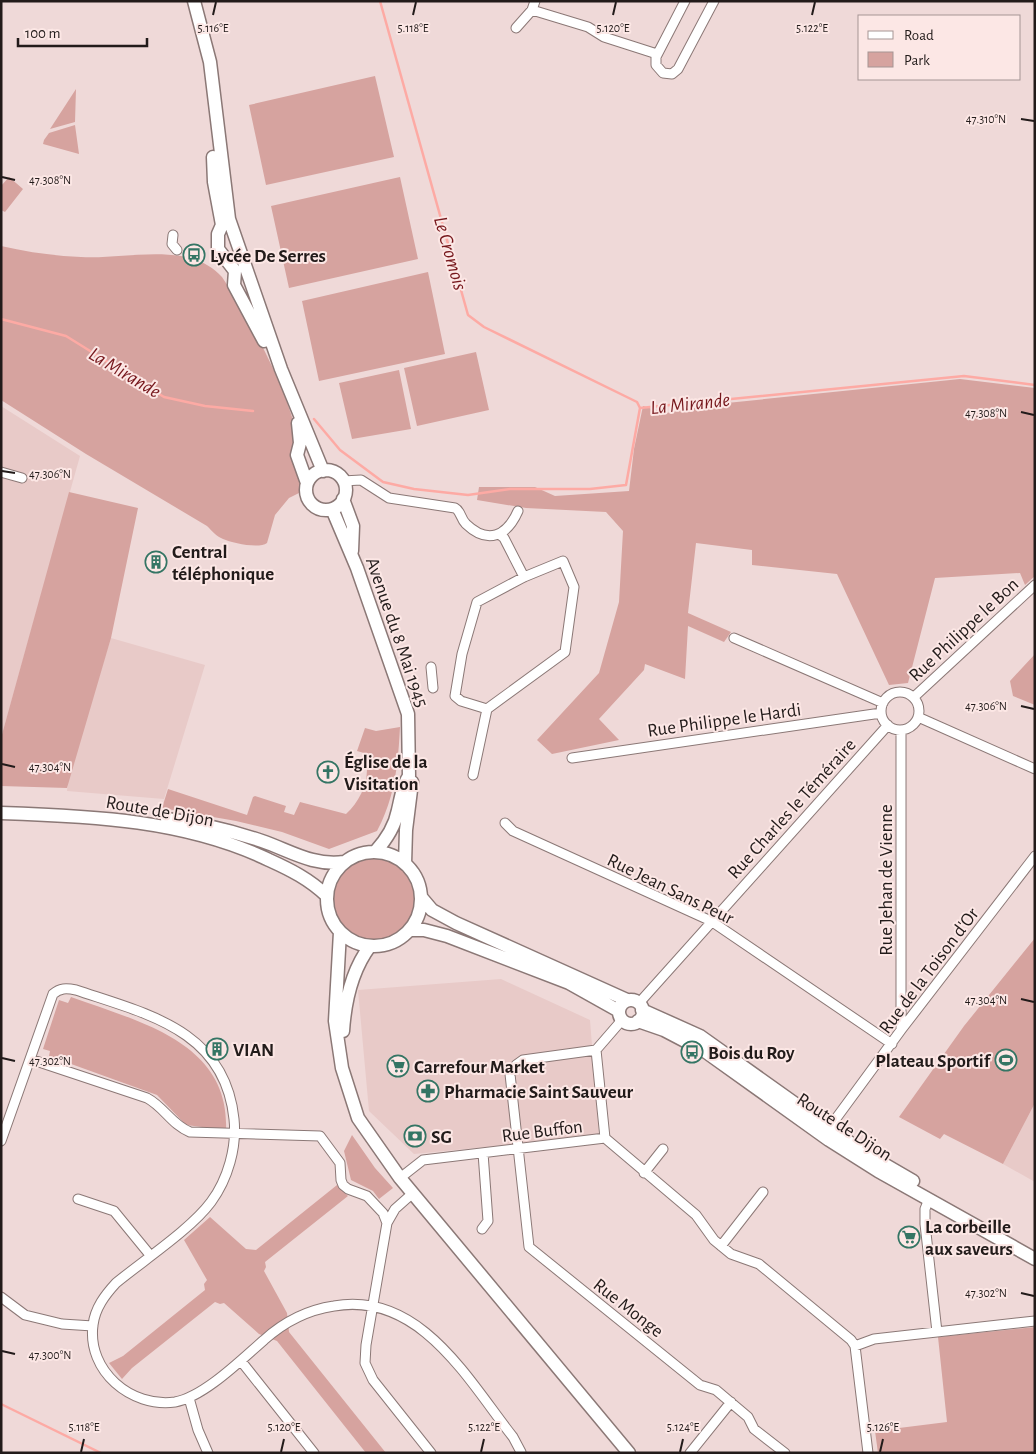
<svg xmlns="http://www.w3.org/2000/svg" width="1036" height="1454" viewBox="0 0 1036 1454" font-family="'Alegreya Sans',sans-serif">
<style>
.built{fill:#e8cac8}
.green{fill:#d6a39f}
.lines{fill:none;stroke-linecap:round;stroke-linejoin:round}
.stream{stroke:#fdaaa4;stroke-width:2.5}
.street-casing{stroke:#8b7876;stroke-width:11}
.secondary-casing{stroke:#8b7876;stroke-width:15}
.street{stroke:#fff;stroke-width:9}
.secondary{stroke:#fff;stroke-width:12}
.ticks{fill:none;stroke:#221b1a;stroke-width:2}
.labels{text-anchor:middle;stroke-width:4;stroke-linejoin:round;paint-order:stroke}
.poi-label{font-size:19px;font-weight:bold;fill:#221b1a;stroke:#fce7e5;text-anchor:start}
.street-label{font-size:19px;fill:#221b1a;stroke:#fce7e5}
.water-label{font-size:20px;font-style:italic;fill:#76171c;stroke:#fce7e5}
.ticks-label{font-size:12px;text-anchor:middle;fill:#221b1a;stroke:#fce7e5;stroke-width:4;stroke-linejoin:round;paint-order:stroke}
</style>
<rect width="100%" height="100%" fill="#efd9d8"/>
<!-- built -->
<path class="built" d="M1 406 80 456 1 738Z
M111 638 205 665 164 799 67 791 69 774Z
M501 979 590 1020 599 1136 414 1154 369 1111 358 990Z
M1035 1103V1182L1003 1164Z"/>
<!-- green -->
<path class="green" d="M375 76 394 157 266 185 249 105Z
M76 89 75 122 50 129Z
M75 125 79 154 43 144 44 140 49 133Z
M9 177 23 189 5 212 1 210V186Z
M400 177 418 259 289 288 271 206Z
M1 246C27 252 55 256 81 257 125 260 189 240 222 277 254 325 314 434 301 492L289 498 275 515 267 543C259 549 232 543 223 539 216 536 212 531 207 526L86 454 1 400Z
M428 272 445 354 319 381 302 301Z
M476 352 489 410 417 426 404 368Z
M399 370 411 429 352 439 339 383Z
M960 379 1035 388V576L1025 585 1020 573 935 578 908 683 889 685 837 574 752 565V550L696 543 688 613 731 632 724 642 688 626 685 679 645 664 644 670 599 719 619 740 552 754 537 740 599 673 619 602 623 531 606 512 526 508 477 500 479 487H535L555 496 629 491 634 449 643 406 666 413 717 404Z
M69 492 138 508 111 638 67 788 1 786V738Z
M1035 654V705L1013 696 1010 681Z
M400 727C398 765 395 797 377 831L329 849 282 832 236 821 162 808 168 789 247 815 253 797 255 796 286 806 284 812 294 815 300 802 346 814C363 798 372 775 364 753L357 751 365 728 376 731Z
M333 899a41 41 0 1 1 82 0a41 41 0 1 1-82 0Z
M1035 938V1103L1003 1164 944 1134 940 1139 899 1117 964 1026Z
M71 997C136 1021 230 1041 226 1130L186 1125 157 1095 49 1056 50 1051 43 1049 59 1000 68 1003Z
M352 1135 375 1168 393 1188 379 1199 373 1191 351 1180 344 1151Z
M337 1185 348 1196 265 1262 266 1267 264 1271 287 1313 289 1332 386 1453H366L277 1341 259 1334 224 1303 220 1304 215 1302 132 1368 122 1379 109 1363 123 1356 205 1290 204 1284 207 1280 184 1240 210 1217 246 1249 256 1250Z
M1035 1327V1453H878L875 1431 947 1422 938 1337Z"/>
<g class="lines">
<!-- stream -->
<path class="stream" d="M380 1 468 315 484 327 637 402 640 408
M1 319 66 336 164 397 205 406 253 411
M314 419 340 450 383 482 414 489 468 495 510 489H590L626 485 640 408 964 376 1035 385
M1 1404 101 1453"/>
<!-- street casing -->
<g class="street-casing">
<path id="street" d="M685 1 656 57V65L663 73 672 74 678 69 714 1
M532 10 588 27 604 37 657 54
M516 28 532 10 535 1
M173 235 172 244 177 250
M1 472 22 478
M343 481 361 480 389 498 455 508C461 511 460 518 466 524 488 545 507 536 518 511
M499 534 504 538 524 577
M734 638 883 703
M431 667 433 688
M881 711a19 19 0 1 1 38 0a19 19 0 1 1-38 0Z
M914 697 1035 585
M918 717 1035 769
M572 758 881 713
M473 775 487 709 461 701 455 696 462 654 477 602 524 577 563 561 574 587 565 652 487 709
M505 823 513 831 711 921 892 1044
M639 1003 888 725
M622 1020 596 1050 605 1138 696 1215 714 1240 731 1254 759 1264 851 1340 855 1346 868 1453
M901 1030V730
M596 1050 523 1060 516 1065 510 1074 529 1247 700 1385 716 1390 748 1417 754 1429 785 1453
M30 1059 147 1098C164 1107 172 1125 190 1132L320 1136 340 1163 341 1180 343 1185 348 1189 367 1196 383 1213 387 1223 366 1345 365 1363 373 1380 431 1453
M825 1127 829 1128 901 1030 1035 856
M1 1141 53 994C60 988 66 988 76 990 147 1014 225 1030 234 1119 237 1147 228 1179 211 1202 191 1229 144 1260 116 1283 105 1295 95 1308 93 1325 87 1371 131 1408 175 1402 204 1397 242 1359 264 1340 285 1321 307 1310 334 1306 420 1291 468 1380 513 1437L521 1452
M644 1173 663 1149
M400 1178 423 1160 605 1138
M78 1199 114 1211 150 1255
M929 1199 925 1209V1224L937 1332
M387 1223 395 1209 413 1193
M482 1229 488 1221 483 1153
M721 1246 763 1192
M1 1297 25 1315 62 1324 93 1326
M855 1346 874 1339 1035 1321
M241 1361 314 1453
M189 1398 198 1430 208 1453
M690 1453 731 1402"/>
</g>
<!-- secondary casing -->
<g class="secondary-casing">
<path id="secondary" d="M194 1 210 62 229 219 281 369 323 471
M213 157 214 182 222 225
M222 225 218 234V249L235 271 234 285 264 341
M298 423 300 443 297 455 307 483
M306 490a20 20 0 1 1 40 0a20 20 0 1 1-40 0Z
M343 499 353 526 352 551
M332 509 357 568 408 714 409 776C402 786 401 798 398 810 395 826 386 840 375 852
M1 813C92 816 186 820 269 860 291 870 309 879 327 896
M167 819C200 823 232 831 262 841 291 851 312 866 344 862
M327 899a47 47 0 1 1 94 0a47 47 0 1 1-94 0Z
M405 864 406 830 412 782
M421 897 432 910 456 923 627 1000
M409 930H424L447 936 569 983 619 1011
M340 932 335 1021 342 1068 358 1118 400 1178 629 1453
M619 1012a12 12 0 1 1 24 0a12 12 0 1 1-24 0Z
M642 1010 700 1036 863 1152 913 1181
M638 1021 664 1030 706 1052 829 1140 878 1171 1035 1259
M343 1031C345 1001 352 970 370 946"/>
</g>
<!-- street -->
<use href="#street" class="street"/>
<!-- secondary -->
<use href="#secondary" class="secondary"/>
</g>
<!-- ticks -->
<path class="ticks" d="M213 15 216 2M413 15 416 2M613 15 616 2M812 15 815 2M1021 119 1034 121M2 177 15 180M1021 412 1034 415M2 471 15 473M1021 706 1034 709M2 764 15 767M1021 999 1034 1002M2 1058 15 1061M1021 1293 1034 1296M2 1351 15 1354M81 1452 84 1439M281 1452 284 1439M481 1452 484 1439M680 1452 683 1439M880 1452 883 1439"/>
<!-- icons -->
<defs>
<g id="bus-ring" transform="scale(1.125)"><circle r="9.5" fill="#fce7e5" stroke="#347564" stroke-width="1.5"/><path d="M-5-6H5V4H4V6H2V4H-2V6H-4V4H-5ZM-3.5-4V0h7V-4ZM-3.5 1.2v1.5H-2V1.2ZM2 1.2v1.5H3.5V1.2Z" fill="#347564"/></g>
<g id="building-ring" transform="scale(1.125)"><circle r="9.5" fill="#fce7e5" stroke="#347564" stroke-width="1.5"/><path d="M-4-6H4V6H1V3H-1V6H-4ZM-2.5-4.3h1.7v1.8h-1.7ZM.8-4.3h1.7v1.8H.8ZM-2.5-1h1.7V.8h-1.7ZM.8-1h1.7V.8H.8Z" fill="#347564"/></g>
<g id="church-ring" transform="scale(1.125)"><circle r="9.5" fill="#fce7e5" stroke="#347564" stroke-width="1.5"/><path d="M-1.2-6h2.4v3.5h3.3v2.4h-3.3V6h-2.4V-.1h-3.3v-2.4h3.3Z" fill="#347564"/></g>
<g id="stadium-ring" transform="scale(1.125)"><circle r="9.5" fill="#fce7e5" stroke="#347564" stroke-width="1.5"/><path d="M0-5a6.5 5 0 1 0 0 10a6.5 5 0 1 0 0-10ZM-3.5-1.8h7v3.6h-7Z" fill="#347564"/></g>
<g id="supermarket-ring" transform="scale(1.125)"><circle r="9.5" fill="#fce7e5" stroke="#347564" stroke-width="1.5"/><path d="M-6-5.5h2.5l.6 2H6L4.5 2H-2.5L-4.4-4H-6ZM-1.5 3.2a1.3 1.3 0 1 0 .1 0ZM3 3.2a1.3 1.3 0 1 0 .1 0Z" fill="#347564"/></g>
<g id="pharmacy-ring" transform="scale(1.125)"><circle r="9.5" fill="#fce7e5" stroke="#347564" stroke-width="1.5"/><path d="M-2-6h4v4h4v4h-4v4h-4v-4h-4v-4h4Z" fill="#347564"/></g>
<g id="bank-ring" transform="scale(1.125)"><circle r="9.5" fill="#fce7e5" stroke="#347564" stroke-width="1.5"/><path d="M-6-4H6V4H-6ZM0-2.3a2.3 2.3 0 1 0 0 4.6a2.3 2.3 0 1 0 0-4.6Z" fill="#347564"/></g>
</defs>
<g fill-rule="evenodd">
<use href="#bus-ring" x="194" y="255"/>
<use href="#building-ring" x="156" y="562"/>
<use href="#church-ring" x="328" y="772"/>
<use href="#building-ring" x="217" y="1049"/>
<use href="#bus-ring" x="692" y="1052"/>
<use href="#stadium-ring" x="1006" y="1060"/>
<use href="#supermarket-ring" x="398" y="1066"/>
<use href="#pharmacy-ring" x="428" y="1091"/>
<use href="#bank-ring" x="415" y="1136"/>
<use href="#supermarket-ring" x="909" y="1237"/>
</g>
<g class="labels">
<!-- poi labels -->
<g class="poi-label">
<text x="210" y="262">Lycée De Serres</text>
<text x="172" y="558">Central<tspan x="172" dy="22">téléphonique</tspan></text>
<text x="344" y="768">Église de la<tspan x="344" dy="22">Visitation</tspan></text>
<text x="233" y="1056">VIAN</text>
<text x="708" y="1059">Bois du Roy</text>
<text x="990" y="1067" text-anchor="end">Plateau Sportif</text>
<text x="414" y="1073">Carrefour Market</text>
<text x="444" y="1098">Pharmacie Saint Sauveur</text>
<text x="431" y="1143">SG</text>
<text x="925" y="1233">La corbeille<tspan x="925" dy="22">aux saveurs</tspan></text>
</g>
<!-- street labels -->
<g class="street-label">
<text transform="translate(963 629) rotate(-43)" y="7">Rue Philippe le Bon</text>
<text transform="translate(398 632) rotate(71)" y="7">Avenue du 8 Mai 1945</text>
<text transform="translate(724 719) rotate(-8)" y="7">Rue Philippe le Hardi</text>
<text transform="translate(791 808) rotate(-48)" y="7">Rue Charles le Téméraire</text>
<text transform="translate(160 810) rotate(10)" y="7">Route de Dijon</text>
<text transform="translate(885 880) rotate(-90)" y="7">Rue Jehan de Vienne</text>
<text transform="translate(671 888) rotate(26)" y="7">Rue Jean Sans Peur</text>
<text transform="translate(928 970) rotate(-53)" y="7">Rue de la Toison d'Or</text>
<text transform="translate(845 1126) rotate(33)" y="7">Route de Dijon</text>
<text transform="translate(542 1130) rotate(-7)" y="7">Rue Buffon</text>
<text transform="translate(629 1307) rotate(38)" y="7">Rue Monge</text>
</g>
<!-- water labels -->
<g class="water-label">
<text transform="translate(451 253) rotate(74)" y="7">Le Cromois</text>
<text transform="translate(125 372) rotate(31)" y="7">La Mirande</text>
<text transform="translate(690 403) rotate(-6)" y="7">La Mirande</text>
</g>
</g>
<g class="ticks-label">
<text x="213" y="32">5.116°E</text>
<text x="413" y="32">5.118°E</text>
<text x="613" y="32">5.120°E</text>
<text x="812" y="32">5.122°E</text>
<text x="986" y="123">47.310°N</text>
<text x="50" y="184">47.308°N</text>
<text x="986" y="417">47.308°N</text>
<text x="50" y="478">47.306°N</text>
<text x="986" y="710">47.306°N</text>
<text x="50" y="771">47.304°N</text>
<text x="986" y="1004">47.304°N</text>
<text x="50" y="1065">47.302°N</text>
<text x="986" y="1297">47.302°N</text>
<text x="50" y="1359">47.300°N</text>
<text x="84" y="1431">5.118°E</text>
<text x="284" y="1431">5.120°E</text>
<text x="484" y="1431">5.122°E</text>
<text x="683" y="1431">5.124°E</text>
<text x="883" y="1431">5.126°E</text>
</g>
<!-- border -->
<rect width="1036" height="1454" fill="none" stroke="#221b1a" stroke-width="5"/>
<!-- legend -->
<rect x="858" y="15" width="162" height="65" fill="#fce7e5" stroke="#a59594"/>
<rect x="868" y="31" width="25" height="8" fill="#ffffff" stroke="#a59594"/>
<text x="904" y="40" font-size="15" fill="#221b1a">Road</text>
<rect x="868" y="52" width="25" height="15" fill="#d6a39f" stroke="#a59594"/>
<text x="904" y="65" font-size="15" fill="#221b1a">Park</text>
<!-- scale -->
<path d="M18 38v8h129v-8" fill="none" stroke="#221b1a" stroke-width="2.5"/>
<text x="25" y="38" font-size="15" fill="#221b1a" stroke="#fce7e5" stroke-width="4" paint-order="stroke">100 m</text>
</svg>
